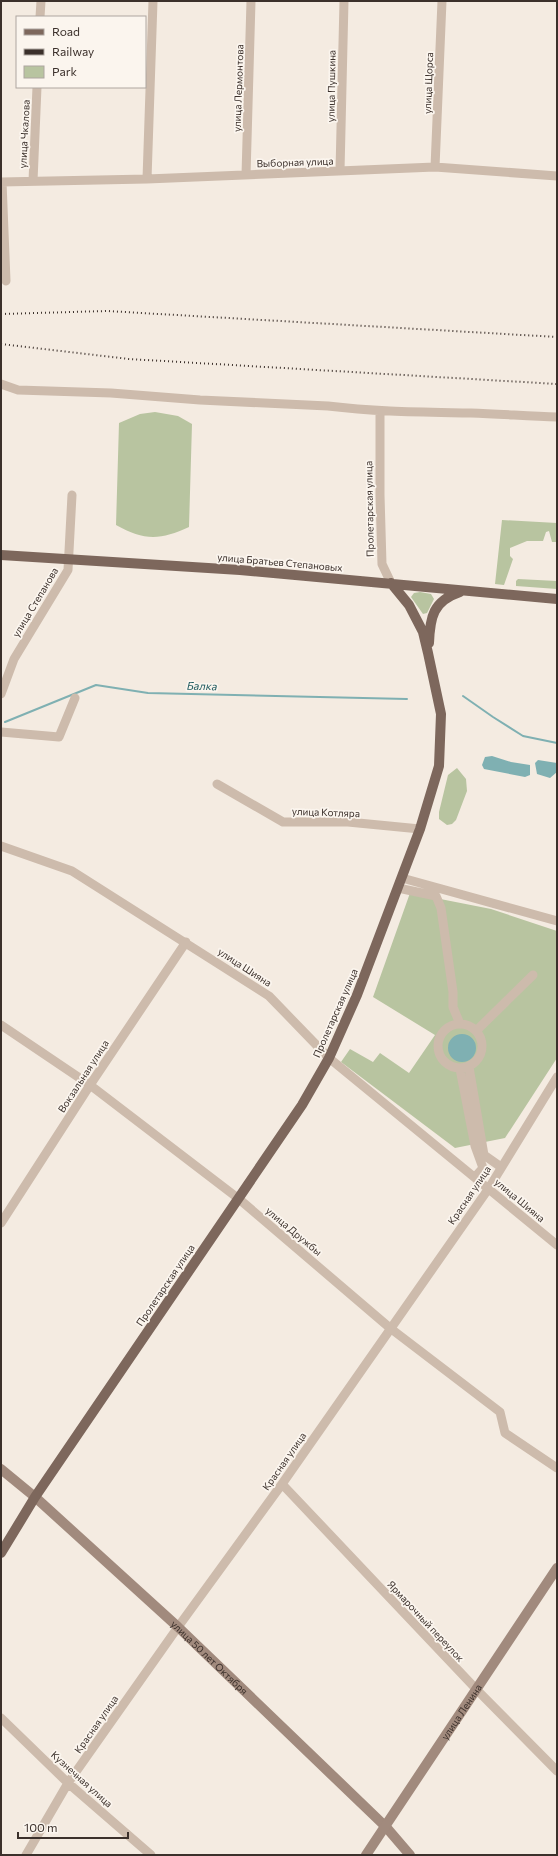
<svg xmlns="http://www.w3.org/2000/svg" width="558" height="1856" viewBox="0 0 558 1856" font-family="Commissioner,sans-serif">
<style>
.green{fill:#b8c4a0}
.water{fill:#7fb0b2}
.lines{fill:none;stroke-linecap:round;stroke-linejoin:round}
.stream{stroke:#7fb0b2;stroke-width:2}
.street{stroke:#cdbbac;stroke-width:9}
.secondary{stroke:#a18a7d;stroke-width:10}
.primary{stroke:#7d675c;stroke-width:10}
.rail{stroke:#3b302b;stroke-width:2;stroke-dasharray:1 3;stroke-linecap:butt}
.labels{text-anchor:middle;stroke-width:3.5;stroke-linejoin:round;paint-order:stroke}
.street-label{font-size:10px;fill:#3b302b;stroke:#fbf5ee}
.water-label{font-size:11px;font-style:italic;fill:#1f5a5e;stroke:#fbf5ee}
</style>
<rect width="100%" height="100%" fill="#f4ebe1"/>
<!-- green -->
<path class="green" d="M155 412 178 416 192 424 189 527C161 540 144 541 116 525L119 423 140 414Z
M502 520 557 523V542H552L549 531 546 532 543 541H527L510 548V556L513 559 504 585 495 584Z
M518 579 557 581V589L516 586V581Z
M420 592 431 594 434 599 427 613 423 614 411 597 414 593Z
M457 768 466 779 467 791 456 820 452 824 447 825 439 819V812L448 775Z
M410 893 491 909 557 931V1058L505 1138 455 1148 341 1062 350 1049 373 1062 380 1053 409 1073 435 1035 373 997Z"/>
<!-- water -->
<path class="water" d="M492 756 511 762 530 765V775L525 777 484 769 482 765 485 757Z
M538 760 557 763V772L550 778 537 774 535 763Z
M448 1048a14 14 0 1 1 28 0a14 14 0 1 1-28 0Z"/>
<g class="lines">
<!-- stream -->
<path class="stream" d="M463 696 493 717 523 736 557 743
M5 722 96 685 148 693 407 699"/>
<!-- street -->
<path class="street" d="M40 17 41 1
M435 167 442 1
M340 171 344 1
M246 175 251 1
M147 179 153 1
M33 181 37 87
M1 182 147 179 435 167 557 176
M2 182 6 281
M1 384 18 390 111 393 200 400 328 406C377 412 422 412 471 413 500 414 528 416 557 417
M380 412V495L382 564 391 583
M1 694 14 659 68 570 72 495
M1 732 59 737 75 698
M217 784 283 822H348L420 829
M1 846 72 871 269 996 329 1058 557 1245
M402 878 557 921
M398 888 436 896 441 908 453 992V1007L460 1024
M438 1046a22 22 0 1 1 44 0a22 22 0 1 1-44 0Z
M1 1025 90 1085 239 1199 390 1328 500 1412 505 1433 557 1468
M476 1031 533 975
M469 1067 484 1155 501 1167
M460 1069 475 1146 483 1168 475 1177
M1 1223 90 1085 186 942
M282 1484 477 1690 557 1771
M1 1718 68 1783 151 1855
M26 1855 68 1783 178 1627 282 1484 489 1188 557 1077"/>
<!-- secondary -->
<g class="secondary">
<path id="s1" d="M1 1469 35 1497 178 1627 386 1827 410 1855"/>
<path id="s2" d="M366 1855 557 1568"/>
</g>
<!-- primary -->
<path class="primary" d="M1 555 240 570 557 599
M429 643C430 617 433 601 460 592
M1 1553 35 1497 302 1105 329 1058 357 995 420 829 439 766 441 714 428 653 423 632 409 605 391 583"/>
<!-- rail -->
<path class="rail" d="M1 314 107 311 557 337
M1 344 129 359 557 384"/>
</g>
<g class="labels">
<!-- street labels -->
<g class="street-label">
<text transform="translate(428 83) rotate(-88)" y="4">улица Щорса</text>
<text transform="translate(331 86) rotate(-89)" y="4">улица Пушкина</text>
<text transform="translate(238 88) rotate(-88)" y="4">улица Лермонтова</text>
<text transform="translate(24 134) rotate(-87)" y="4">улица Чкалова</text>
<text transform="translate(295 162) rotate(-2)" y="4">Выборная улица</text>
<text transform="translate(369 509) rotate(-91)" y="4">Пролетарская улица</text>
<text transform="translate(280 562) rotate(5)" y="4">улица Братьев Степановых</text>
<text transform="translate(35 602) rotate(-59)" y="4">улица Степанова</text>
<text transform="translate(326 812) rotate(2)" y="4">улица Котляра</text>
<text transform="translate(245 967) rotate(33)" y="4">улица Шияна</text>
<text transform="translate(335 1013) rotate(-66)" y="4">Пролетарская улица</text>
<text transform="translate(83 1076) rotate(-57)" y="4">Вокзальная улица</text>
<text transform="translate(469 1195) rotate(-56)" y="4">Красная улица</text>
<text transform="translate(520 1200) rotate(40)" y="4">улица Шияна</text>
<text transform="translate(294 1231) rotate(40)" y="4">улица Дружбы</text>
<text transform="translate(165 1285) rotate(-56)" y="4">Пролетарская улица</text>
<text transform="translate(284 1461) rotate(-55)" y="4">Красная улица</text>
<text transform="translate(426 1621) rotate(47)" y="4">Ярмарочный переулок</text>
<text dy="4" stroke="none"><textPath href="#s1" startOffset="281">улица 50 лет Октября</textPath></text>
<text dy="4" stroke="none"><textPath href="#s2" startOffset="172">улица Ленина</textPath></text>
<text transform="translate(96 1724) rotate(-55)" y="4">Красная улица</text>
<text transform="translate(82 1779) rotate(42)" y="4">Кузнечная улица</text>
</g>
<!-- water labels -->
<g class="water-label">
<text transform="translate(202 686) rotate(1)" y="4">Балка</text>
</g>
</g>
<!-- border -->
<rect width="558" height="1856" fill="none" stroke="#3b302b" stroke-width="4"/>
<!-- legend -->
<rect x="16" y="16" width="130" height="72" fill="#fbf5ee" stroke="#aea6a0"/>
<rect x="24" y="29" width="20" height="6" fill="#7d675c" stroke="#aea6a0"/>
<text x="52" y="36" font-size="12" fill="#3b302b">Road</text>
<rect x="24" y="49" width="20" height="6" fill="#3b302b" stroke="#aea6a0"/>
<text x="52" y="56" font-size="12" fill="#3b302b">Railway</text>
<rect x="24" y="66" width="20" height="12" fill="#b8c4a0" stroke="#aea6a0"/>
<text x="52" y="76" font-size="12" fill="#3b302b">Park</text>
<!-- scale -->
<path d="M18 1832v6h110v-6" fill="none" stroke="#3b302b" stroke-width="2"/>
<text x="24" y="1832" font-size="12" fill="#3b302b" stroke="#fbf5ee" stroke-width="3" paint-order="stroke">100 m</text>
</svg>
